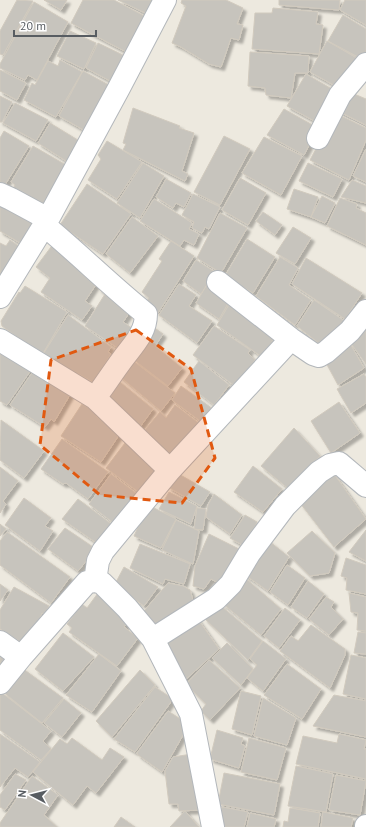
<svg xmlns="http://www.w3.org/2000/svg" width="366" height="827" viewBox="0 0 366 827" font-family="'PT Sans',sans-serif">
<style>
.building{fill:#c7c4bd;stroke:#d1cabe;filter:url(#shadow)}
.lines{fill:none;stroke-linecap:round;stroke-linejoin:round}
.minor-casing{stroke:#b3b7bb;stroke-width:24}
.minor{stroke:#fff;stroke-width:22}
.marked{fill:#e15910;fill-opacity:0.2;stroke:#e15910;stroke-width:3;stroke-dasharray:8 5;stroke-linejoin:round}
</style>
<defs>
<filter id="shadow"><feDropShadow dx="3.5" dy="3.5" stdDeviation="1" flood-color="#0004"/></filter>
</defs>
<rect width="100%" height="100%" fill="#ede9df"/>
<!-- building -->
<path class="building" d="M17 0 33 1 3 55 0 54V31Z
M44 0H67L61 10Z
M83 0H114L150 19 134 56 71 23Z
M118 0H163L154 17Z
M182 0H226L243 8 237 24 243 25 239 40 231 38 221 67 209 64 181 47 172 43 186 6 181 3Z
M279 0H340L339 10 279 5Z
M345 0H366V25L340 10Z
M34 2 68 22 37 80 28 75 25 80 0 68V64Z
M273 8 318 12 316 24 323 25 319 54 252 49 255 13H272Z
M343 15 366 29V52L362 59 328 41Z
M70 31 96 43 84 69 57 56Z
M327 41 360 60 343 90 310 72Z
M98 43 127 57 114 83 86 68Z
M250 52 309 56 308 73H295L291 98 266 95 265 88 248 86Z
M60 60 82 72 56 117 24 100 32 83 35 85 48 61 58 66Z
M0 70 26 83 17 100 0 91Z
M83 71 118 90 89 133 59 116Z
M306 74 337 92 320 124 287 106Z
M347 91 366 99V125L336 110Z
M0 96 12 102 2 122H0Z
M15 103 48 120 36 141 3 123Z
M133 108 180 126 179 128 194 133 182 171 188 174 185 181 123 150 126 144 123 143Z
M284 109 318 128 304 155 267 135Z
M335 113 366 128V140L349 180 310 160Z
M50 123 86 145 74 166 38 143Z
M4 131 29 146 3 188 0 187V138Z
M224 136 250 149 220 205 194 192Z
M264 137 302 156 281 195 242 173Z
M107 141 142 162 117 199 88 180 101 159 98 155Z
M33 146 73 169 46 209 11 193 15 185 11 182Z
M366 149V182L353 176Z
M143 163 164 176 140 218 117 203Z
M308 163 342 179 333 197 299 181Z
M240 178 266 193 248 225 222 210Z
M166 179 191 193 184 207 176 203 173 208 156 197Z
M352 180 366 186V203L341 197Z
M87 184 131 214 103 254 60 225Z
M294 189 318 197 311 217 287 209Z
M193 194 220 207 209 229 205 227 202 233 192 228 194 222 182 215Z
M322 196 335 203 325 223 311 217Z
M340 198 357 204 356 208 366 213V245L327 226Z
M154 199 192 223 189 229 199 234 194 245 184 240 180 246 140 221Z
M0 201 35 221 22 244 0 231Z
M263 212 282 225 275 235 256 221Z
M220 213 247 228 221 273 197 258Z
M132 217 158 236 130 273 106 254Z
M293 227 311 238 295 264 276 253Z
M247 239 275 257 253 293 225 276Z
M10 240 23 249 0 291V243L6 246Z
M171 241 194 256 158 313 146 302 149 298 142 292 162 261 159 259Z
M54 243 101 277 85 301 92 306 82 320 41 292 50 278 36 267Z
M280 257 298 268 289 285 311 300 295 325 256 296Z
M306 258 362 293 345 319 292 284Z
M196 260 215 272 201 294 183 281Z
M103 282 132 309 123 322 139 333 124 352 85 326 105 294 98 288Z
M208 283 231 298 219 319 196 303Z
M179 284 196 295 189 306 212 321 197 343 159 315Z
M25 286 67 312 42 355 2 326 1 321 19 292 20 293Z
M233 298 277 334 262 357 217 325Z
M314 300 346 322 325 348 297 326Z
M68 315 111 347 108 352 111 354 93 382 77 373 75 376 42 356Z
M366 320V364L350 342Z
M152 326 163 334 155 346 182 368 168 386 134 360Z
M214 326 250 350 248 353 255 360 235 386 193 355Z
M349 342 364 368 338 385 325 361Z
M0 344 33 367 7 405 0 401Z
M132 360 175 393 161 411 117 374Z
M199 361 229 385 214 405 184 382Z
M36 367 71 393 54 422 51 419 45 427 10 405Z
M364 374 366 377V403L351 413 337 389Z
M115 378 153 409 137 431 105 395Z
M181 386 213 409 203 423 172 400Z
M339 402 360 433 331 453 311 421Z
M82 404 98 413 96 416 119 435 101 462 61 436Z
M175 405 200 424 170 460 144 431 160 412 166 418Z
M1 420 44 451 24 478 0 460Z
M294 428 320 456 290 490 261 466Z
M62 439 108 472 88 499 66 483 63 484 41 469Z
M128 439 161 466 140 493 106 468Z
M253 466 282 489 263 512 234 492Z
M0 467 18 481 3 501 6 504 0 513Z
M177 473 210 492 201 506 168 487Z
M111 474 137 494 115 524 89 504Z
M334 474 366 519 334 547 300 503Z
M169 492 197 506 191 524 159 509Z
M214 494 242 515 230 534 206 517 208 505Z
M24 498 51 518 45 526 53 531 40 551 5 525Z
M78 499 114 526 101 546 62 519Z
M148 505 176 519 161 548 134 536Z
M197 508 206 509 203 530 194 529Z
M245 515 257 522 246 547 230 538Z
M176 520 199 531 193 564 162 550Z
M0 524 6 529 0 536Z
M65 528 96 549 78 571 48 549Z
M366 530V561L349 552Z
M312 531 335 553 329 573 310 576 287 553Z
M7 532 70 577 51 603 0 565V541Z
M209 534 243 551 224 586 211 579 204 589 193 586 195 566Z
M264 537 289 557 268 591 241 572Z
M140 544 190 564 184 584 165 579 163 584 130 568Z
M346 558 366 565V594L346 590 347 578 341 576Z
M287 565 305 578 288 605 270 592Z
M124 567 158 587 144 606 115 584Z
M244 577 281 609 261 635 222 603Z
M308 581 324 594 307 618 291 607Z
M168 583 183 586 190 590 194 604 158 629 144 611Z
M0 584 8 590 0 601Z
M14 587 49 606 45 614 42 613 40 618 44 621 26 645 0 629V610Z
M98 593 132 616 124 627 138 638 117 666 69 632 72 628 67 624 82 604 87 608Z
M349 593 366 597V631L357 630 358 613 351 612Z
M326 597 334 602 331 607 343 619 329 635 309 619Z
M220 605 262 641 248 660 204 618Z
M285 608 300 620 279 648 264 636Z
M197 618 219 649 184 681 161 637Z
M311 625 345 649V655L330 688 280 651 291 636 298 641Z
M358 632 366 633V654L354 653Z
M63 633 94 657 63 691 35 669Z
M263 641 286 659 263 691 247 678 257 665 250 659Z
M227 643 253 669 241 685 212 658Z
M0 654 7 659 0 667Z
M99 654 121 671 92 712 66 695Z
M351 655 366 658V699L343 694Z
M209 660 240 688 210 720 201 711 206 704 186 684Z
M287 664 321 689 302 719 264 695Z
M22 668 63 698 42 723 3 692Z
M140 670 155 685 112 737 96 721Z
M155 687 173 699 135 752 114 739Z
M241 691 261 696 252 735 232 729Z
M2 693 51 731 43 741 51 749 41 760 0 730V695Z
M334 695 366 701V737L313 726Z
M263 698 296 718 287 745 254 736Z
M64 699 81 713 62 737 44 723Z
M168 711 182 720 191 721 162 772 138 755 137 753Z
M217 730 243 738 241 744 245 746 239 768 210 759Z
M0 734 40 762 28 777 15 768 0 787Z
M339 734 366 740 364 749H366V779L296 764 303 736 337 743Z
M72 738 102 760 110 748 124 757 96 793 87 786 73 805 33 772 60 739 67 744Z
M249 738 286 748 277 780 241 772Z
M198 753 201 810 179 811 178 804H169L165 771 173 757Z
M296 766 333 774 326 812 288 806Z
M224 773 280 784 274 815 218 804Z
M15 774 26 780 5 810 0 807V795Z
M336 775 366 781 360 815 329 810Z
M32 776 58 795 44 815 57 827H0V823Z
M222 807 248 812 244 827H218Z
M290 808 320 813 318 827H283L284 821 288 822Z
M185 811 199 827H170Z
M323 812 353 818 351 827H321Z
M250 813 276 819 274 827H247Z
M121 817 135 827H114Z"/>
<g class="lines">
<!-- minor casing -->
<g class="minor-casing">
<path id="minor" d="M318 138 340 95 366 64
M0 194 11 199 48 219 119 88 165 0
M44 225C79 254 111 286 146 314 146 333 133 345 122 360 113 372 104 386 95 398
M218 282 291 339 313 354 319 356 326 352 350 331 366 311
M0 297 48 219
M0 340 95 398 170 470
M95 581 98 561 103 551 170 470 291 339
M153 639 216 599 231 584 249 554 285 506 319 472 330 465 339 463 366 486
M0 642 21 657
M0 683 21 657 87 582 95 581 102 583 127 608 153 639 191 714 213 827
M366 827V826"/>
</g>
<!-- minor -->
<use href="#minor" class="minor"/>
</g>
<!-- marked area -->
<path class="marked" d="M136 330 191 369 215 458 182 503 100 495 40 445 51 360Z"/>
<!-- north arrow -->
<g transform="translate(32 795) rotate(277)" stroke="#ffffff" stroke-width="3" paint-order="stroke">
<path d="M0-3L7 15L0 10L-7 15Z" fill="#585d62"/>
<text y="-6" font-size="11" font-weight="bold" text-anchor="middle" fill="#585d62">N</text>
</g>
<!-- scale -->
<path d="M14 30v6h82v-6" fill="none" stroke="#585d62" stroke-width="2"/>
<text x="20" y="30" font-size="12" fill="#585d62" stroke="#ffffff" stroke-width="3" paint-order="stroke">20 m</text>
</svg>
